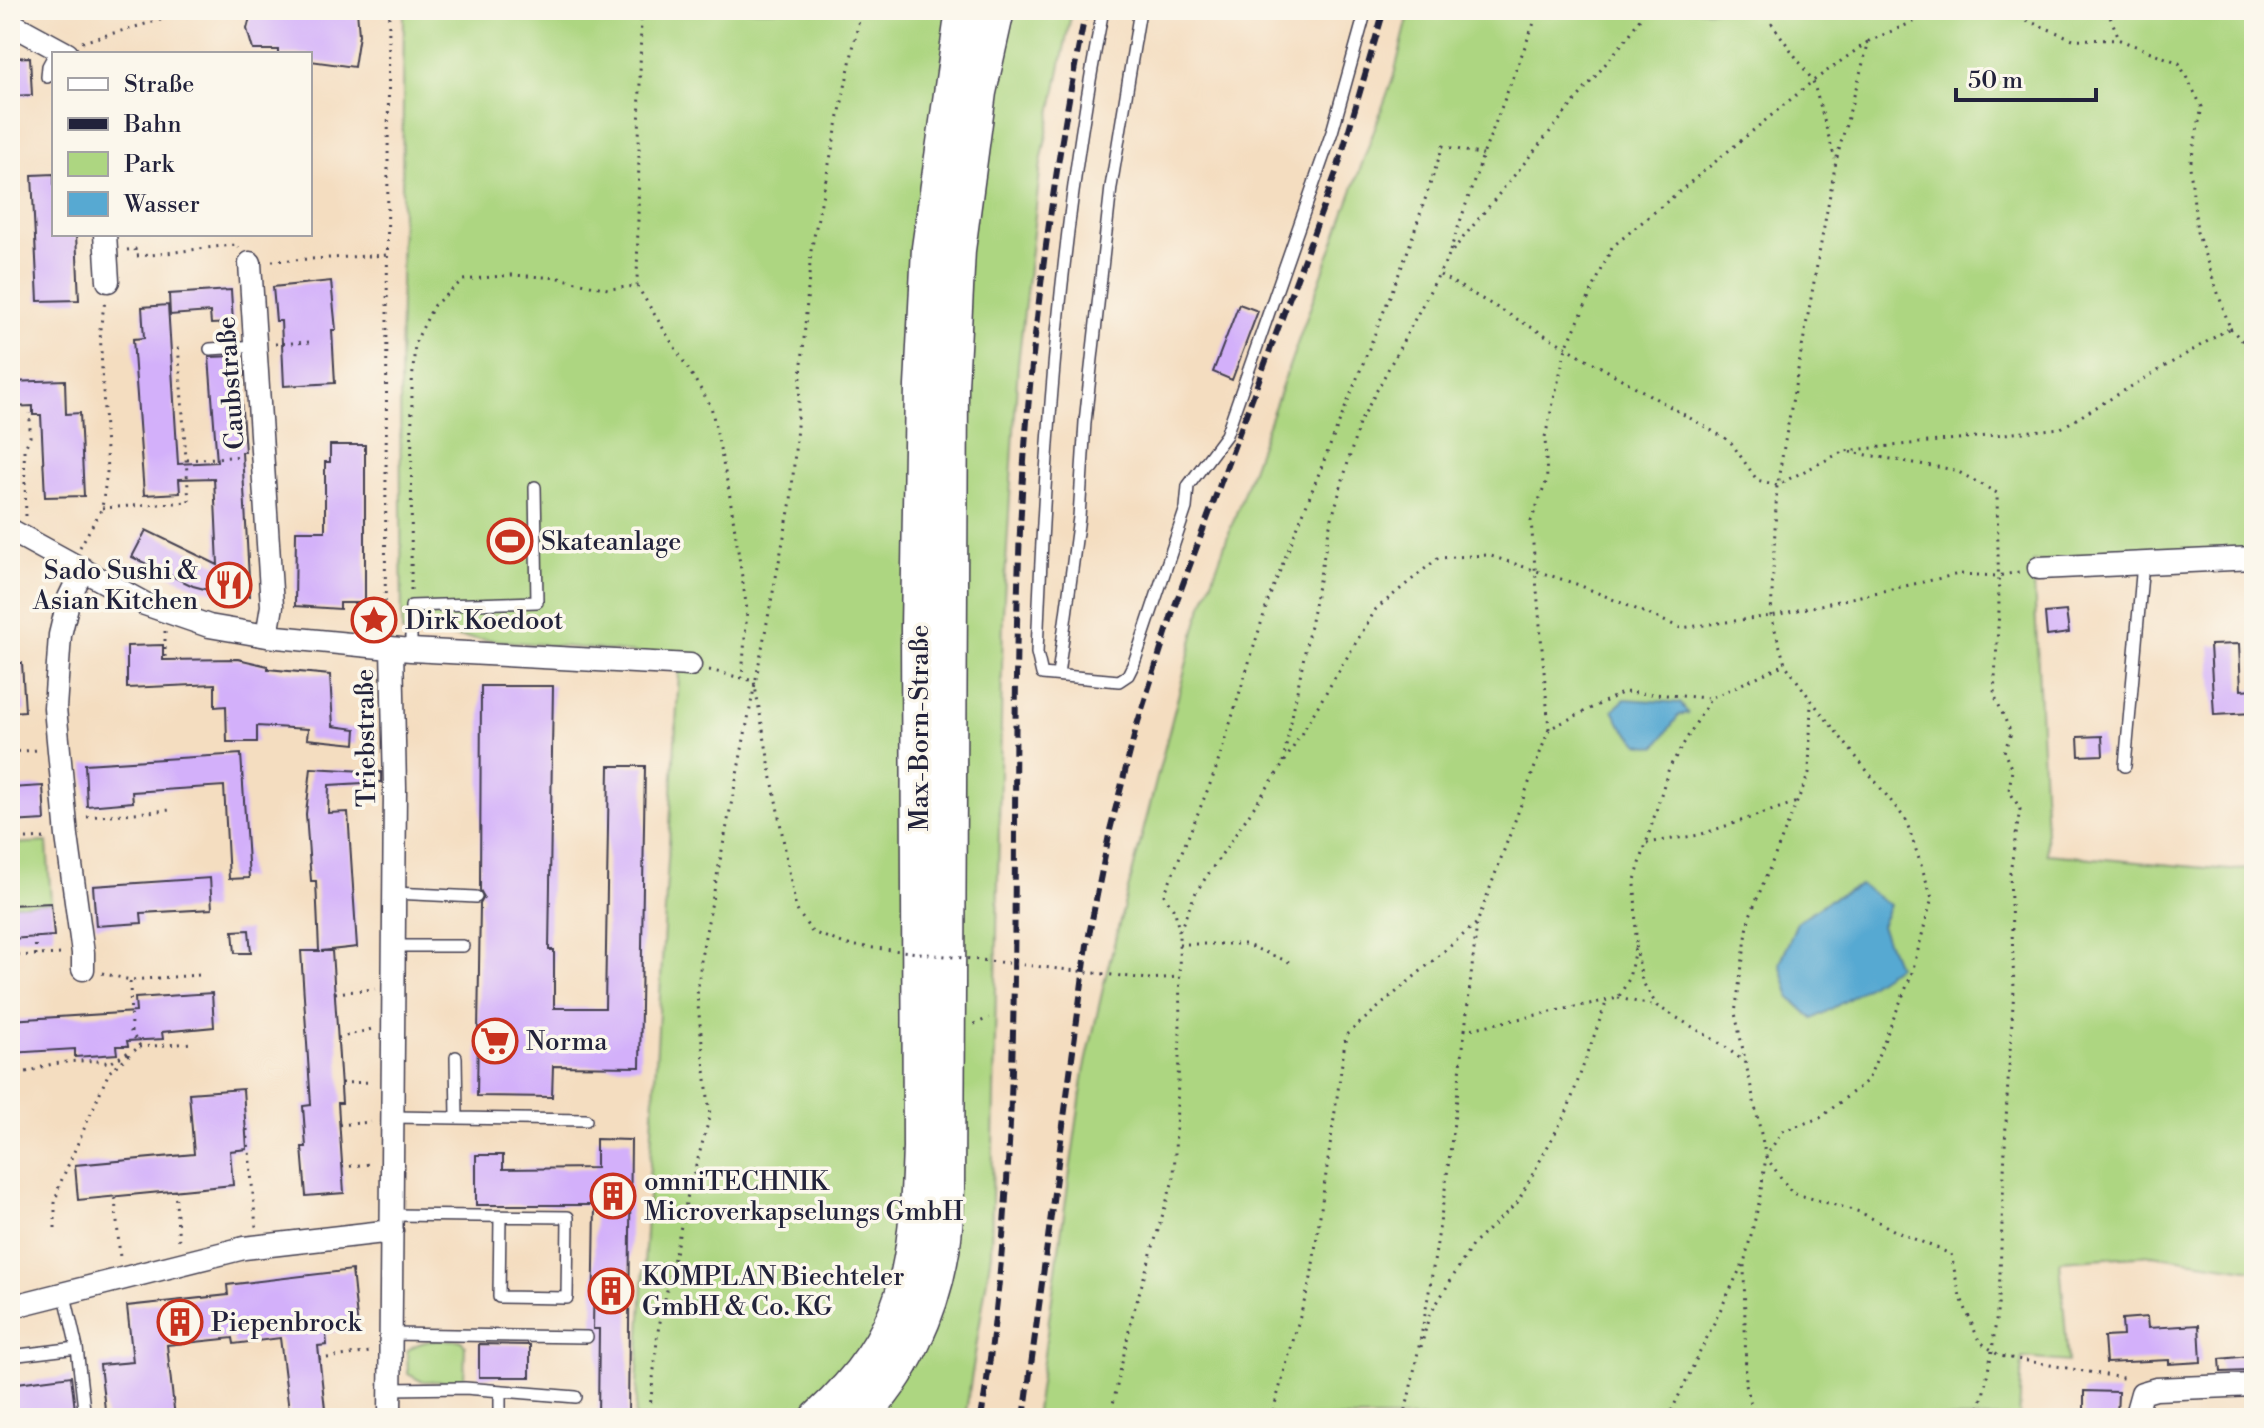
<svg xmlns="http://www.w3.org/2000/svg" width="2264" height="1428" viewBox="0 0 2264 1428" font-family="'Libre Bodoni',serif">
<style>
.green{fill:#add681;stroke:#687c5e;stroke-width:2}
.water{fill:#57a9d2;stroke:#3c6686;stroke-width:2}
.building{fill:#d3b0fa}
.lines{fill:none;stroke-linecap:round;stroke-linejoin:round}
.service-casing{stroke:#423e4f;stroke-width:14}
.minor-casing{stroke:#423e4f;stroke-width:25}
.primary-casing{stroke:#423e4f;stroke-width:37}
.path{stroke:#423e4f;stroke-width:3;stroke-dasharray:2 6;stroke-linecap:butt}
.service{stroke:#fff;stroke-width:11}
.minor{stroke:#fff;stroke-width:22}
.primary{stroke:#fff;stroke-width:34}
.rail{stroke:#22223b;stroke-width:6;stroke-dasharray:12 6;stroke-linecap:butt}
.path-bridge{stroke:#423e4f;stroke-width:3;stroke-dasharray:2 6;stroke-linecap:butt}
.labels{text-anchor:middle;stroke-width:7;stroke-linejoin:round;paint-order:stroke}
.street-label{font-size:26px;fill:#22223b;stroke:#fbf7ec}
.poi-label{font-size:26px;fill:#22223b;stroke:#fbf7ec;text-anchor:start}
</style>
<rect width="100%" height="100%" fill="#fbf7ec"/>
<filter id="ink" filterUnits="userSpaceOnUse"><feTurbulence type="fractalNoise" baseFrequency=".0125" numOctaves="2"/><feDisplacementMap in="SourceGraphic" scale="16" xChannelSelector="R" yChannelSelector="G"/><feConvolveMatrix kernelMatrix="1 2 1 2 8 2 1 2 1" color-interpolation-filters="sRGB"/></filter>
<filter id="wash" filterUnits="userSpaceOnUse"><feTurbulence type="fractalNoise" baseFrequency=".006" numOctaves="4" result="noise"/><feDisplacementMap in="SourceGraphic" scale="32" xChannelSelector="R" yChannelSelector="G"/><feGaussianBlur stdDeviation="1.8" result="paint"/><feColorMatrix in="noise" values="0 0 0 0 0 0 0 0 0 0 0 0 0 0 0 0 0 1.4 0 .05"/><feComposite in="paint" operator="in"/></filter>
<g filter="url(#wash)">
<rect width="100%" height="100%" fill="#f4ddc0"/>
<!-- green -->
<path class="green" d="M404 10H1072L1041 163 1018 364 1003 614 991 1253 965 1418H635L680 657 402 632 400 381Z
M1410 10H2254V553L2033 562 2047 854 2230 870 2254 869V1270L2152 1255 2060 1261 2068 1362 2022 1358 2019 1418H1035L1084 1072 1106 975 1198 619 1394 75Z
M47 842 51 903 10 905V844Z
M460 1340 465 1345 464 1382 421 1381 408 1374 407 1351C423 1338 441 1340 460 1340Z"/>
<!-- water -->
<path class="water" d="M1625 699 1680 703 1688 713 1679 715 1656 747 1639 744 1619 722 1613 710Z
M1860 885 1890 905 1881 926 1897 966 1847 1000 1813 1019 1790 998 1780 963 1797 922 1829 900Z"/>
<g id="blocks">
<!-- building -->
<path class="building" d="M252 10H357L359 35 354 67 310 61V54H278V50H253L247 29Z
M30 57 32 95 10 96V58Z
M54 174V234H76L79 300 38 301 32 175Z
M331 281 336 330H332L335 383 284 386 281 321H276L273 287Z
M231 290 233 323 211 324 210 312 170 315 169 294Z
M1239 304 1258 311 1232 380 1213 372Z
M168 305 178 464 217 462 209 357 238 356 245 452H242L250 596H231L193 586 132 557 146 530 218 565 214 478 179 479 180 493 144 495 133 339 144 338 142 307Z
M65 380 66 414 80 413 84 496 45 497 41 415H33V406L10 407V382Z
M330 445H365V603H340V609L295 606 296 531H325V462H330Z
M2066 611 2069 633 2047 636 2045 613Z
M2239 644 2241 690 2254 689V713L2214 715 2210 645Z
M163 645V660L238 659 268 666V669L330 675 333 726 356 729 355 744 307 739 308 729 257 726V742H227L226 706 215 707V684L127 688V646Z
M10 663H22L25 711 10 712Z
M481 686H553L549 950H554V1008H605L609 766H645L640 1067 553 1066 552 1097 477 1096 480 904 484 897 480 890Z
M2102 736 2103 755 2079 756 2078 737Z
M241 754 249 878 229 879 224 786 132 792 133 802 87 806 85 764Z
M311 768 381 772V782L329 785 328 813 348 812 357 947 321 951H332L342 1103H338L344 1193 306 1196 302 1147H306L303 1106 311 1105 301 951H319L316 881H311L306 814Z
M43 786 45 820 10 822V788Z
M210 878 212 909 141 913 142 923 96 926 93 886Z
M51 903 54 936 10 939V905Z
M249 930 251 953H235L233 931Z
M212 993 214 1027 162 1032 163 1039 127 1041 128 1046H116L117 1054 75 1057V1049L10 1053V1020L136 1012 135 998Z
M243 1089 247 1149 230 1151 233 1185 78 1200 75 1165 194 1154 189 1093Z
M596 1139 631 1140 628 1418H598L599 1329H593L595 1205H476V1155H503V1169L596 1168Z
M352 1270 358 1329 326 1333 327 1345 318 1346 326 1418H290L280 1338 234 1344 233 1338 167 1345 175 1418H106L100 1365 133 1362 127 1306 228 1295 227 1285Z
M2147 1317 2148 1328 2199 1325 2201 1362 2169 1364V1360L2106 1363 2104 1337 2123 1336 2122 1319Z
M479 1344 530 1345V1377H479Z
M2249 1356 2250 1371 2221 1372 2220 1359Z
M71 1376 76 1418H10V1384Z
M2084 1391 2118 1392 2117 1418H2084Z"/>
</g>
</g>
<g filter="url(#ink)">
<use href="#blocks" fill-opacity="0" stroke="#423e4f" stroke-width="2"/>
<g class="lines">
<!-- service casing -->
<g class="service-casing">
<path id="service" d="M1103 10C1061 222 1045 438 1037 653L1042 674 1119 681 1128 675 1134 663 1186 508 1188 486 1226 435 1332 132 1366 10
M47 77 48 66 54 55
M210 349 256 346
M411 650V606L537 602 535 487
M1058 675 1079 517 1085 422 1111 187 1140 10
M2125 766 2143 563
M394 893 476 897
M394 946H463
M456 1057 457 1118
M393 1117 586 1120
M393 1215 568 1217 567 1298 499 1297 500 1217
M391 1334 587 1337
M77 1348 85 1418
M10 1356 77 1348 64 1291
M390 1389 465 1388 576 1397
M500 1392V1418"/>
</g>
<!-- minor casing -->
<g class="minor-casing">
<path id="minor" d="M10 23 67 54
M105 234 108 281
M250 263 272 606 267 636
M10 530 145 604 209 626 267 636 411 650 690 665
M2039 568 2254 558
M83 569 69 598 60 635 55 708 67 836 83 953V969
M10 1307 244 1248 392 1231
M390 1418 395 788 392 648
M2135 1418 2142 1393 2156 1389 2254 1385"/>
</g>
<!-- primary casing -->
<g class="primary-casing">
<path id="primary" d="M818 1418C910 1334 916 1265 920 1147L918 629 922 386 929 248 963 10
M860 1418C904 1375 932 1311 942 1251 946 1231 946 1209 947 1189L951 386 958 250 979 92 997 10"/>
</g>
<!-- path -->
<path class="path" d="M1762 10 1813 81 1835 159
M2107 10 2120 40
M82 42 174 16 184 10
M127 250 135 249 136 256C170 254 203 247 237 245L239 248
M1450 251 1483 155 1539 10
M272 261 388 255
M1440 275 1730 441 1757 480 1777 485 1844 451 2061 428 2230 328 2197 232 2190 166 2202 107 2179 63 2120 40 2073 39 2021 18
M637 286 711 406 729 491 747 610 742 678
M2230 328 2254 353
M275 344 311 342
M1850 452 1955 470 1997 493 1999 610 1994 694 2011 733 2004 752 2012 770 2009 790 2020 809 2010 873 2014 989 2007 1098 1999 1298 1992 1351 1983 1396 1975 1418
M187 460 243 456
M102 508 189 502 178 343
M26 516 24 450 30 437V413
M80 547 102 508 107 472 100 329 105 301
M411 590 412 385 415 343 434 305 463 280 511 275 559 278 608 289 637 286 641 10
M385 626 389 10
M165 631V658
M709 670 754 681 796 909 812 932 848 945
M1811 700 1906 820 1932 898 1911 976 1868 1080 1820 1118 1782 1131 1766 1157 1792 1193 1860 1212 1897 1232 1951 1254 1959 1293 1979 1341 2000 1356 2128 1379
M1549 729 1531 521 1547 480 1545 437 1566 348 1612 247 1813 81 1869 41
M10 752 38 750
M1283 762 1330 525 1359 424 1449 255 1630 34 1645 10
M87 817 171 810
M10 840 46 838
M1647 843 1699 835 1797 802
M1179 932 1175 911 1164 895 1215 772 1269 598 1406 256 1443 146 1483 155
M35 937 36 955
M1179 944H1245L1289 962
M1636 946 1642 981 1657 1006 1723 1045 1744 1062
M10 956 62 954
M102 973 130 980 199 975
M1148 979 1178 977
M335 993 375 989
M1618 998 1657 1006
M974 1024 989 1018
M1465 1030 1477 923
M338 1038 372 1029
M139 1047 192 1043
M10 1072C34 1074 33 1068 53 1064 72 1061 91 1059 110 1063L132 1050
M341 1083 373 1082
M339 1125 371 1122
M247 1129 256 1227
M342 1167 370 1164
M10 1173 18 1285
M175 1190 179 1242
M115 1198 120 1258
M55 1228V1203L59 1186 109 1072 140 1046 131 1032 130 980
M1421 1347 1429 1316 1473 1244 1517 1203 1567 1111 1607 1000
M319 1359 371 1352
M649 1418 658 1331 688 1194 710 1116 697 996 702 952 791 501 811 251 861 10
M1110 1418 1132 1317 1174 1177 1180 1033 1179 932 1196 892 1282 766 1376 609 1438 558 1488 555 1579 585 1681 628 1771 616 1959 574 1997 576 2019 572
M1271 1418 1311 1278 1346 1035 1477 923 1549 729 1624 692 1710 698
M1404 1418C1433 1290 1450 1161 1465 1030L1618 998 1629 979 1636 942 1635 880 1669 768 1711 698 1783 665
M1668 1418 1743 1263
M1755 1418 1746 1385 1744 1263 1759 1203 1766 1157 1735 1013 1749 918 1809 773 1811 700 1785 664 1771 616 1777 485 1836 161 1869 41 1936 12 2021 18 2041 10"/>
<!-- service -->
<use href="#service" class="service"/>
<!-- minor -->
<use href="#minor" class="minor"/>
<!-- primary -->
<use href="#primary" class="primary"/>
<!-- rail -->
<path class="rail" d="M981 1418C1030 1125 1007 827 1020 531 1028 356 1051 182 1086 10
M1024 1418 1087 945 1110 830 1137 725 1174 608 1337 170 1384 10"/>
<!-- path-bridge -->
<path class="path-bridge" d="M848 945 1148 979"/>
</g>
</g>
<!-- icons -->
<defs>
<g id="stadium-ring" transform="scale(2.3)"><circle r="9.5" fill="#fbf7ec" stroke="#c8321e" stroke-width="1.5"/><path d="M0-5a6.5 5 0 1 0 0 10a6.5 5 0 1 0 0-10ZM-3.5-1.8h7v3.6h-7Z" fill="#c8321e"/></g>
<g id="restaurant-ring" transform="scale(2.3)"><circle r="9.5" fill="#fbf7ec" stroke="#c8321e" stroke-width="1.5"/><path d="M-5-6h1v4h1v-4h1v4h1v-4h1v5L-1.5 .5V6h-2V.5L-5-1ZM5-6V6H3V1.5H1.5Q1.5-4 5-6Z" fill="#c8321e"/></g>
<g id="sight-ring" transform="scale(2.3)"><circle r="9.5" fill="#fbf7ec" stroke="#c8321e" stroke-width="1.5"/><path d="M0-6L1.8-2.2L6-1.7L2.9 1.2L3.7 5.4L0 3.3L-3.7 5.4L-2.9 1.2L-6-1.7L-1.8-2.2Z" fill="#c8321e"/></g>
<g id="supermarket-ring" transform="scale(2.3)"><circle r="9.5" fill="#fbf7ec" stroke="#c8321e" stroke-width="1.5"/><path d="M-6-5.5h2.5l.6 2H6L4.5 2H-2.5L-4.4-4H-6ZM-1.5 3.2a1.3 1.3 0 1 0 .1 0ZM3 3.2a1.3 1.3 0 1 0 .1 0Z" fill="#c8321e"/></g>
<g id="building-ring" transform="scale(2.3)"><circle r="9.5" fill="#fbf7ec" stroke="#c8321e" stroke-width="1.5"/><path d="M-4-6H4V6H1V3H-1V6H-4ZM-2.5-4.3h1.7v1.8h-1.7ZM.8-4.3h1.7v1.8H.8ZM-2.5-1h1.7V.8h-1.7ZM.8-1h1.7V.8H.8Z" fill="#c8321e"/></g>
</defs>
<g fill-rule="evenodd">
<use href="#stadium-ring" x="510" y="541"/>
<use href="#restaurant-ring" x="229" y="585"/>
<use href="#sight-ring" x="374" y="620"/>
<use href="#supermarket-ring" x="495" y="1041"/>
<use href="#building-ring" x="613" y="1196"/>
<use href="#building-ring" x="611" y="1291"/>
<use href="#building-ring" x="180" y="1322"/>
</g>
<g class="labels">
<!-- street labels -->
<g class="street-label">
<text transform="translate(230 383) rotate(-94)" y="9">Caubstraße</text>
<text transform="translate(919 728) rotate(-90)" y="9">Max-Born-Straße</text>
<text transform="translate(365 738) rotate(-91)" y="9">Triebstraße</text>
</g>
<!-- poi labels -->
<g class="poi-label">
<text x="541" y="550">Skateanlage</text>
<text x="198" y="579" text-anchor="end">Sado Sushi &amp;<tspan x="198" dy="30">Asian Kitchen</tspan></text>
<text x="405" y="629">Dirk Koedoot</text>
<text x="526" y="1050">Norma</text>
<text x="644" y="1190">omniTECHNIK<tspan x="644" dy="30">Microverkapselungs GmbH</tspan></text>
<text x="642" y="1285">KOMPLAN Biechteler<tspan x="642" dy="30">GmbH &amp; Co. KG</tspan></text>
<text x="211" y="1331">Piepenbrock</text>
</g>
</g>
<!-- margin -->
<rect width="2264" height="1428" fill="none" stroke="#fbf7ec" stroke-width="40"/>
<!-- legend -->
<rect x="52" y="52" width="260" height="184" fill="#fbf7ec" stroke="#a4a2a5" stroke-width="2"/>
<rect x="68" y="78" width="40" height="12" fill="#ffffff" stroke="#a4a2a5" stroke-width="2"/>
<text x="124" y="92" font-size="24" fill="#22223b">Straße</text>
<rect x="68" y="118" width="40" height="12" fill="#22223b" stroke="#a4a2a5" stroke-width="2"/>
<text x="124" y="132" font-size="24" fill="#22223b">Bahn</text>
<rect x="68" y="152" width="40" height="24" fill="#add681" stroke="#a4a2a5" stroke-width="2"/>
<text x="124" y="172" font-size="24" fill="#22223b">Park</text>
<rect x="68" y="192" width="40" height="24" fill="#57a9d2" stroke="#a4a2a5" stroke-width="2"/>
<text x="124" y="212" font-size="24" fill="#22223b">Wasser</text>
<!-- scale -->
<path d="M1956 88v12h140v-12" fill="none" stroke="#22223b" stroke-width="4"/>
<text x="1968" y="88" font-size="24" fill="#22223b" stroke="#fbf7ec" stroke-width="6" paint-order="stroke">50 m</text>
</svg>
